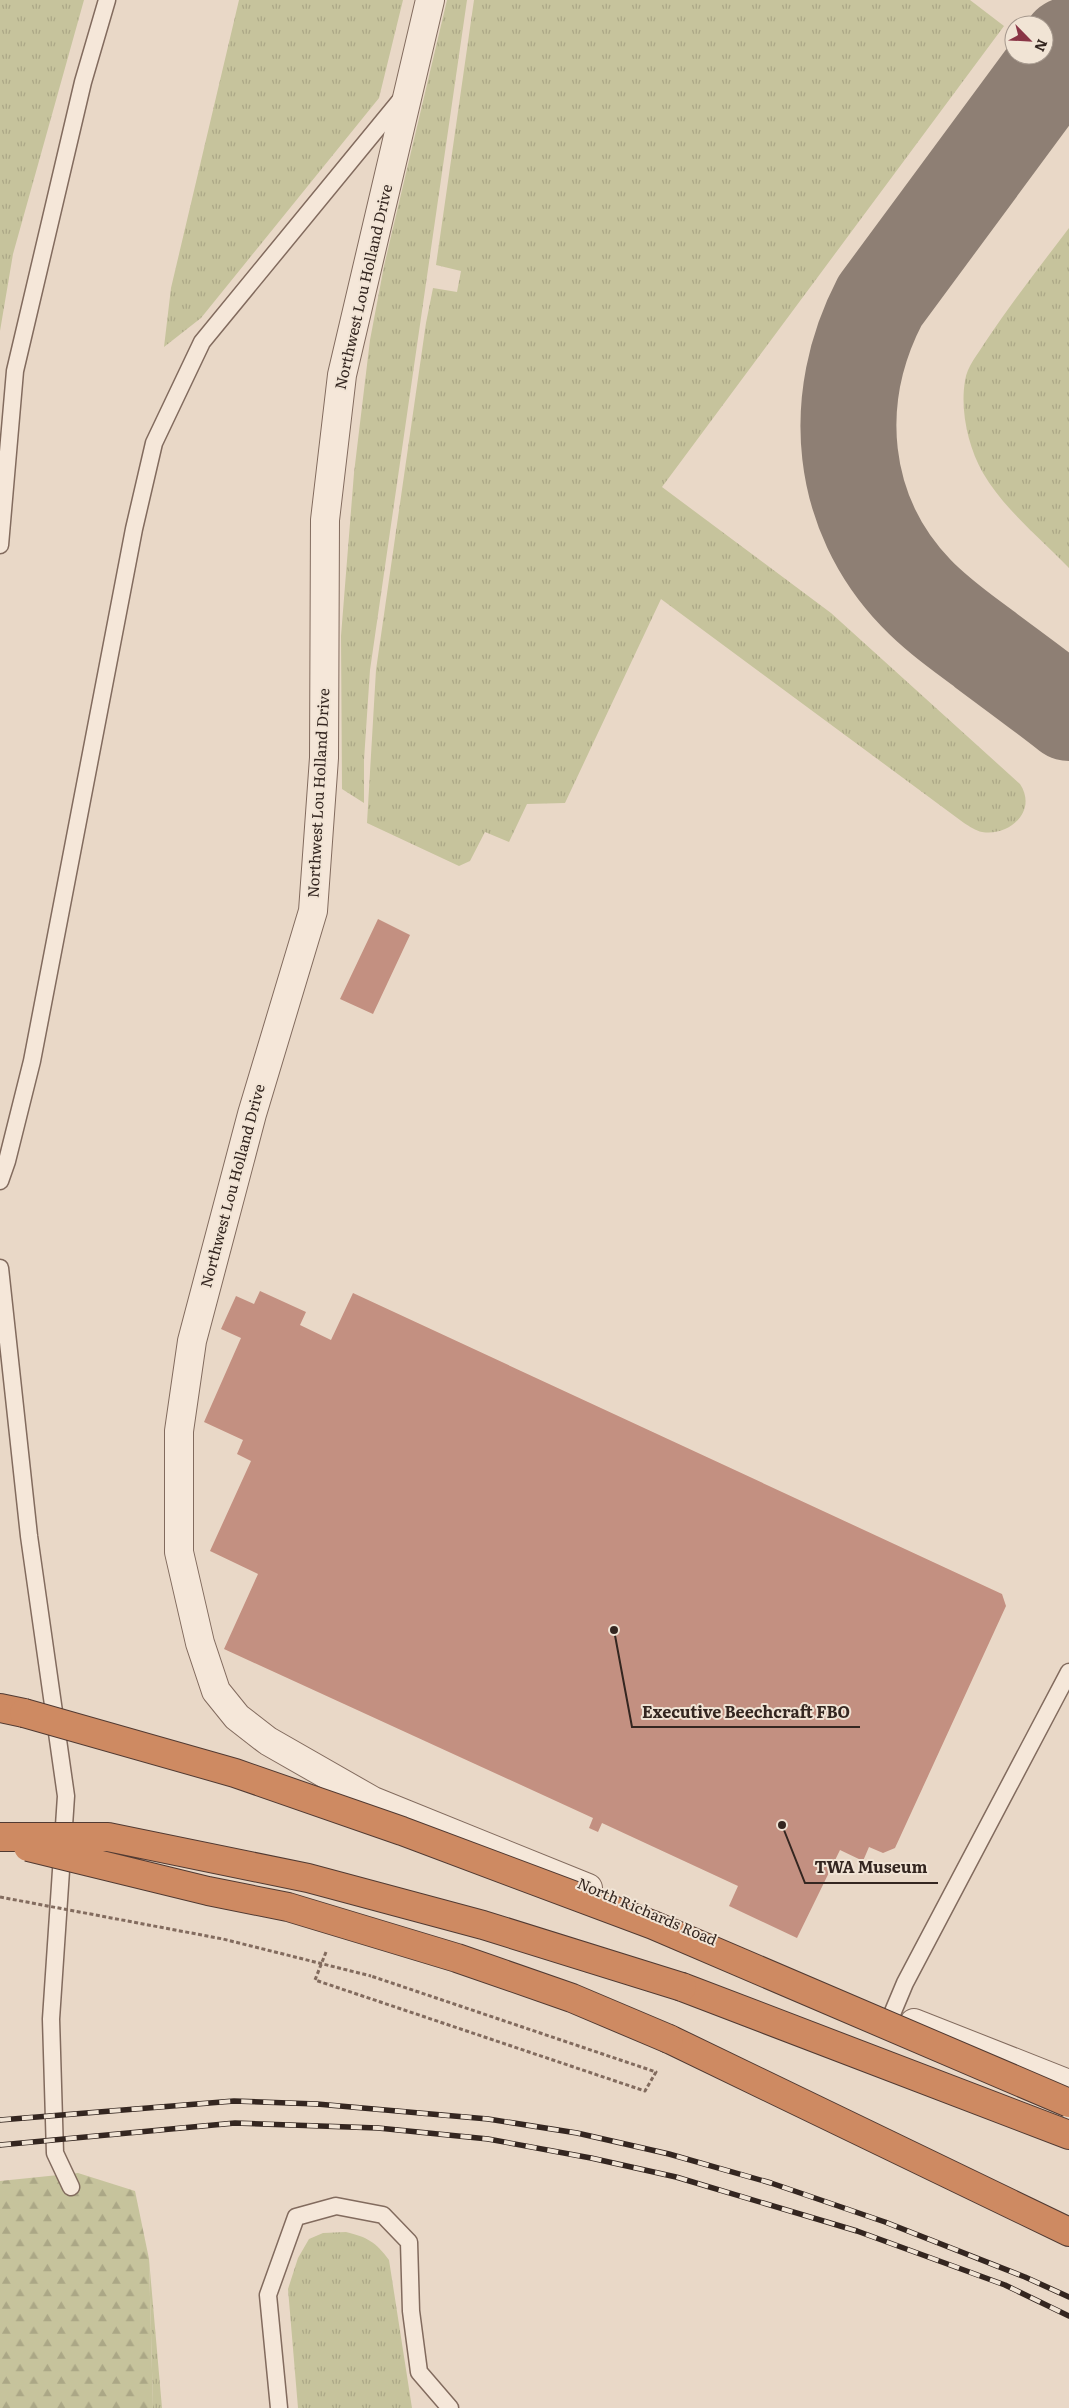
<svg xmlns="http://www.w3.org/2000/svg" width="1069" height="2408" viewBox="0 0 1069 2408" font-family="Literata,serif">
<style>
.grass{fill:url(#grass-tufts)}
.forest{fill:url(#forest-firs)}
.lines{fill:none;stroke-linecap:round;stroke-linejoin:round}
.taxiway{stroke:#8e7f74;stroke-width:96}
.building{fill:#c39081}
.service-casing{stroke:#826b5e;stroke-width:19}
.minor-casing{stroke:#826b5e;stroke-width:30}
.motorway-casing{stroke:#513a32;stroke-width:30}
.path{stroke:#826b5e;stroke-width:3;stroke-dasharray:4 2.5;stroke-linecap:butt}
.service{stroke:#f5e7d9;stroke-width:16}
.minor{stroke:#f5e7d9;stroke-width:28}
.motorway{stroke:#ce8a62;stroke-width:28}
.rail-casing{stroke:#342620;stroke-width:5.5}
.rail{stroke:#f1e4d5;stroke-width:4;stroke-dasharray:11;stroke-linecap:butt}
.motorway-bridge-casing{stroke:#513a32;stroke-width:30;stroke-linecap:butt}
.path-bridge{stroke:#826b5e;stroke-width:3;stroke-dasharray:4 2.5;stroke-linecap:butt}
.motorway-bridge{stroke:#ce8a62;stroke-width:28}
.labels{text-anchor:middle;stroke-width:4;stroke-linejoin:round;paint-order:stroke}
.street-label{font-size:15px;fill:#342620;stroke:#f1e4d5}
.leader{fill:none;stroke:#342620;stroke-width:2}
.callout-dot{fill:#342620;stroke:#f1e4d5;stroke-width:2}
.callout-label{font-size:16px;text-anchor:middle;font-weight:bold;fill:#342620;stroke:#f1e4d5;stroke-width:4;stroke-linejoin:round;paint-order:stroke}
</style>
<defs>
<pattern id="grass-tufts" width="24" height="20" patternUnits="userSpaceOnUse" patternTransform="scale(1.25)"><rect width="24" height="20" fill="#c6c39c"/><path d="M3 7l-1-3M5 7V3M7 7l1-3M15 17l-1-3M17 17v-4M19 17l1-3" fill="none" stroke="#aba786"/></pattern>
<pattern id="forest-firs" width="22" height="20" patternUnits="userSpaceOnUse" patternTransform="scale(1.25)"><rect width="22" height="20" fill="#c6c39c"/><path d="M5 1l3.5 6h-7zM16 11l3.5 6h-7z" fill="#aba786"/></pattern>
</defs>
<rect width="100%" height="100%" fill="#e9d8c7"/>
<!-- grass -->
<path class="grass" d="M0 0H84L13 254 0 331Z
M239 0H403L379 98 201 318 164 347 171 288Z
M447 0H467L370 670 364 760V803L342 789 341 636 354 473 370 340 384 266Z
M474 0H970L1004 26 662 487 831 613 1020 784C1038 811 1009 837 982 832 976 831 969 826 964 823L661 599 565 803 527 804 509 842 485 832 470 861 459 866 367 823 376 670 426 323 433 288 457 292 461 271 436 265Z
M1069 228V568C1040 538 1004 509 983 473 968 447 960 410 965 381 967 366 978 354 986 341 1012 302 1041 265 1069 228Z
M346 2232C367 2237 376 2242 389 2260L412 2408H298L288 2289 298 2258 309 2239 323 2233Z
M149 2259 162 2408H153Z"/>
<!-- forest -->
<path class="forest" d="M78 2173 135 2191 149 2259 153 2408H0V2181Z"/>
<g class="lines">
<!-- taxiway -->
<path class="taxiway" d="M1069 45 880 301C829 399 839 513 916 593 937 615 960 631 984 649 1012 670 1041 691 1069 713"/>
</g>
<!-- building -->
<path class="building" d="M378 919 410 935 373 1014 340 999Z
M260 1291 306 1312 300 1325 331 1340 353 1293 1002 1594 1006 1606 895 1848 883 1853 869 1847 863 1861 840 1850 797 1938 729 1906 738 1886 602 1823 598 1832 589 1828 593 1818 224 1649 258 1574 210 1551 251 1461 237 1454 243 1440 204 1422 241 1338 221 1329 236 1296 254 1304Z"/>
<g class="lines">
<!-- service casing -->
<g class="service-casing">
<path id="service" d="M0 545 15 371 83 82 107 0
M0 1181 7 1161 32 1061 134 529 154 443 202 342 403 97
M0 1268 29 1536 66 1796 51 2019 55 2153 71 2187
M892 2014 905 1983 1069 1672
M279 2408 268 2295 296 2217 336 2206 383 2215 409 2242 411 2311 419 2372 450 2408"/>
</g>
<!-- minor casing -->
<g class="minor-casing">
<path id="minor" d="M430 0 342 375 325 520 324 758 313 911 252 1114 192 1341 179 1431V1552L200 1643 216 1691 237 1717 268 1741 373 1801 588 1888
M914 2023 1069 2084"/>
</g>
<!-- motorway casing -->
<g class="motorway-casing">
<path id="motorway" d="M0 1708 24 1713
M682 1987 1069 2135
M669 2039 1069 2232"/>
</g>
<!-- path -->
<path class="path" d="M326 1952 315 1980 645 2091 656 2072 371 1976"/>
<!-- service -->
<use href="#service" class="service"/>
<!-- minor -->
<use href="#minor" class="minor"/>
<!-- motorway -->
<use href="#motorway" class="motorway"/>
<!-- rail casing -->
<g class="rail-casing">
<path id="rail" d="M0 2120 234 2101 317 2104 488 2119 577 2133 669 2154 771 2183 885 2222 1025 2277 1069 2297
M0 2145 235 2123 378 2128 488 2139 591 2158 676 2177 857 2231 1005 2285 1069 2316"/>
</g>
<!-- rail -->
<use href="#rail" class="rail"/>
<!-- motorway-bridge casing -->
<g class="motorway-bridge-casing">
<path id="motorway-bridge" d="M24 1713 235 1773 402 1831 653 1925 1069 2103
M0 1837H108L308 1878 483 1925 682 1987
M28 1847 208 1891 288 1907 457 1958 572 1998 669 2039"/>
</g>
<!-- path-bridge -->
<path class="path-bridge" d="M0 1897 223 1939 371 1976"/>
<!-- motorway-bridge -->
<use href="#motorway-bridge" class="motorway-bridge"/>
</g>
<g class="labels">
<!-- street labels -->
<g class="street-label">
<text transform="translate(364 287) rotate(-77)" y="5">Northwest Lou Holland Drive</text>
<text transform="translate(319 793) rotate(-87)" y="5">Northwest Lou Holland Drive</text>
<text transform="translate(233 1186) rotate(-75)" y="5">Northwest Lou Holland Drive</text>
<text transform="translate(647 1912) rotate(23)" y="5">North Richards Road</text>
</g>
</g>
<!-- callouts -->
<path class="leader" d="M614 1630L632 1727H860M782 1825L805 1883H938"/>
<g class="callout-dot">
<circle cx="614" cy="1630" r="5"/>
<circle cx="782" cy="1825" r="5"/>
</g>
<g class="callout-label">
<text x="746" y="1718">Executive Beechcraft FBO</text>
<text x="871" y="1873">TWA Museum</text>
</g>
<!-- north arrow -->
<g transform="translate(1029 40) rotate(114)"><circle r="24" fill="#f1e4d5" stroke="#a5988d"/>
<path d="M0-4L9 19L0 12L-9 19Z" fill="#8a3546"/>
<text y="-8" font-size="14" font-weight="bold" text-anchor="middle" fill="#342620">N</text>
</g>
</svg>
